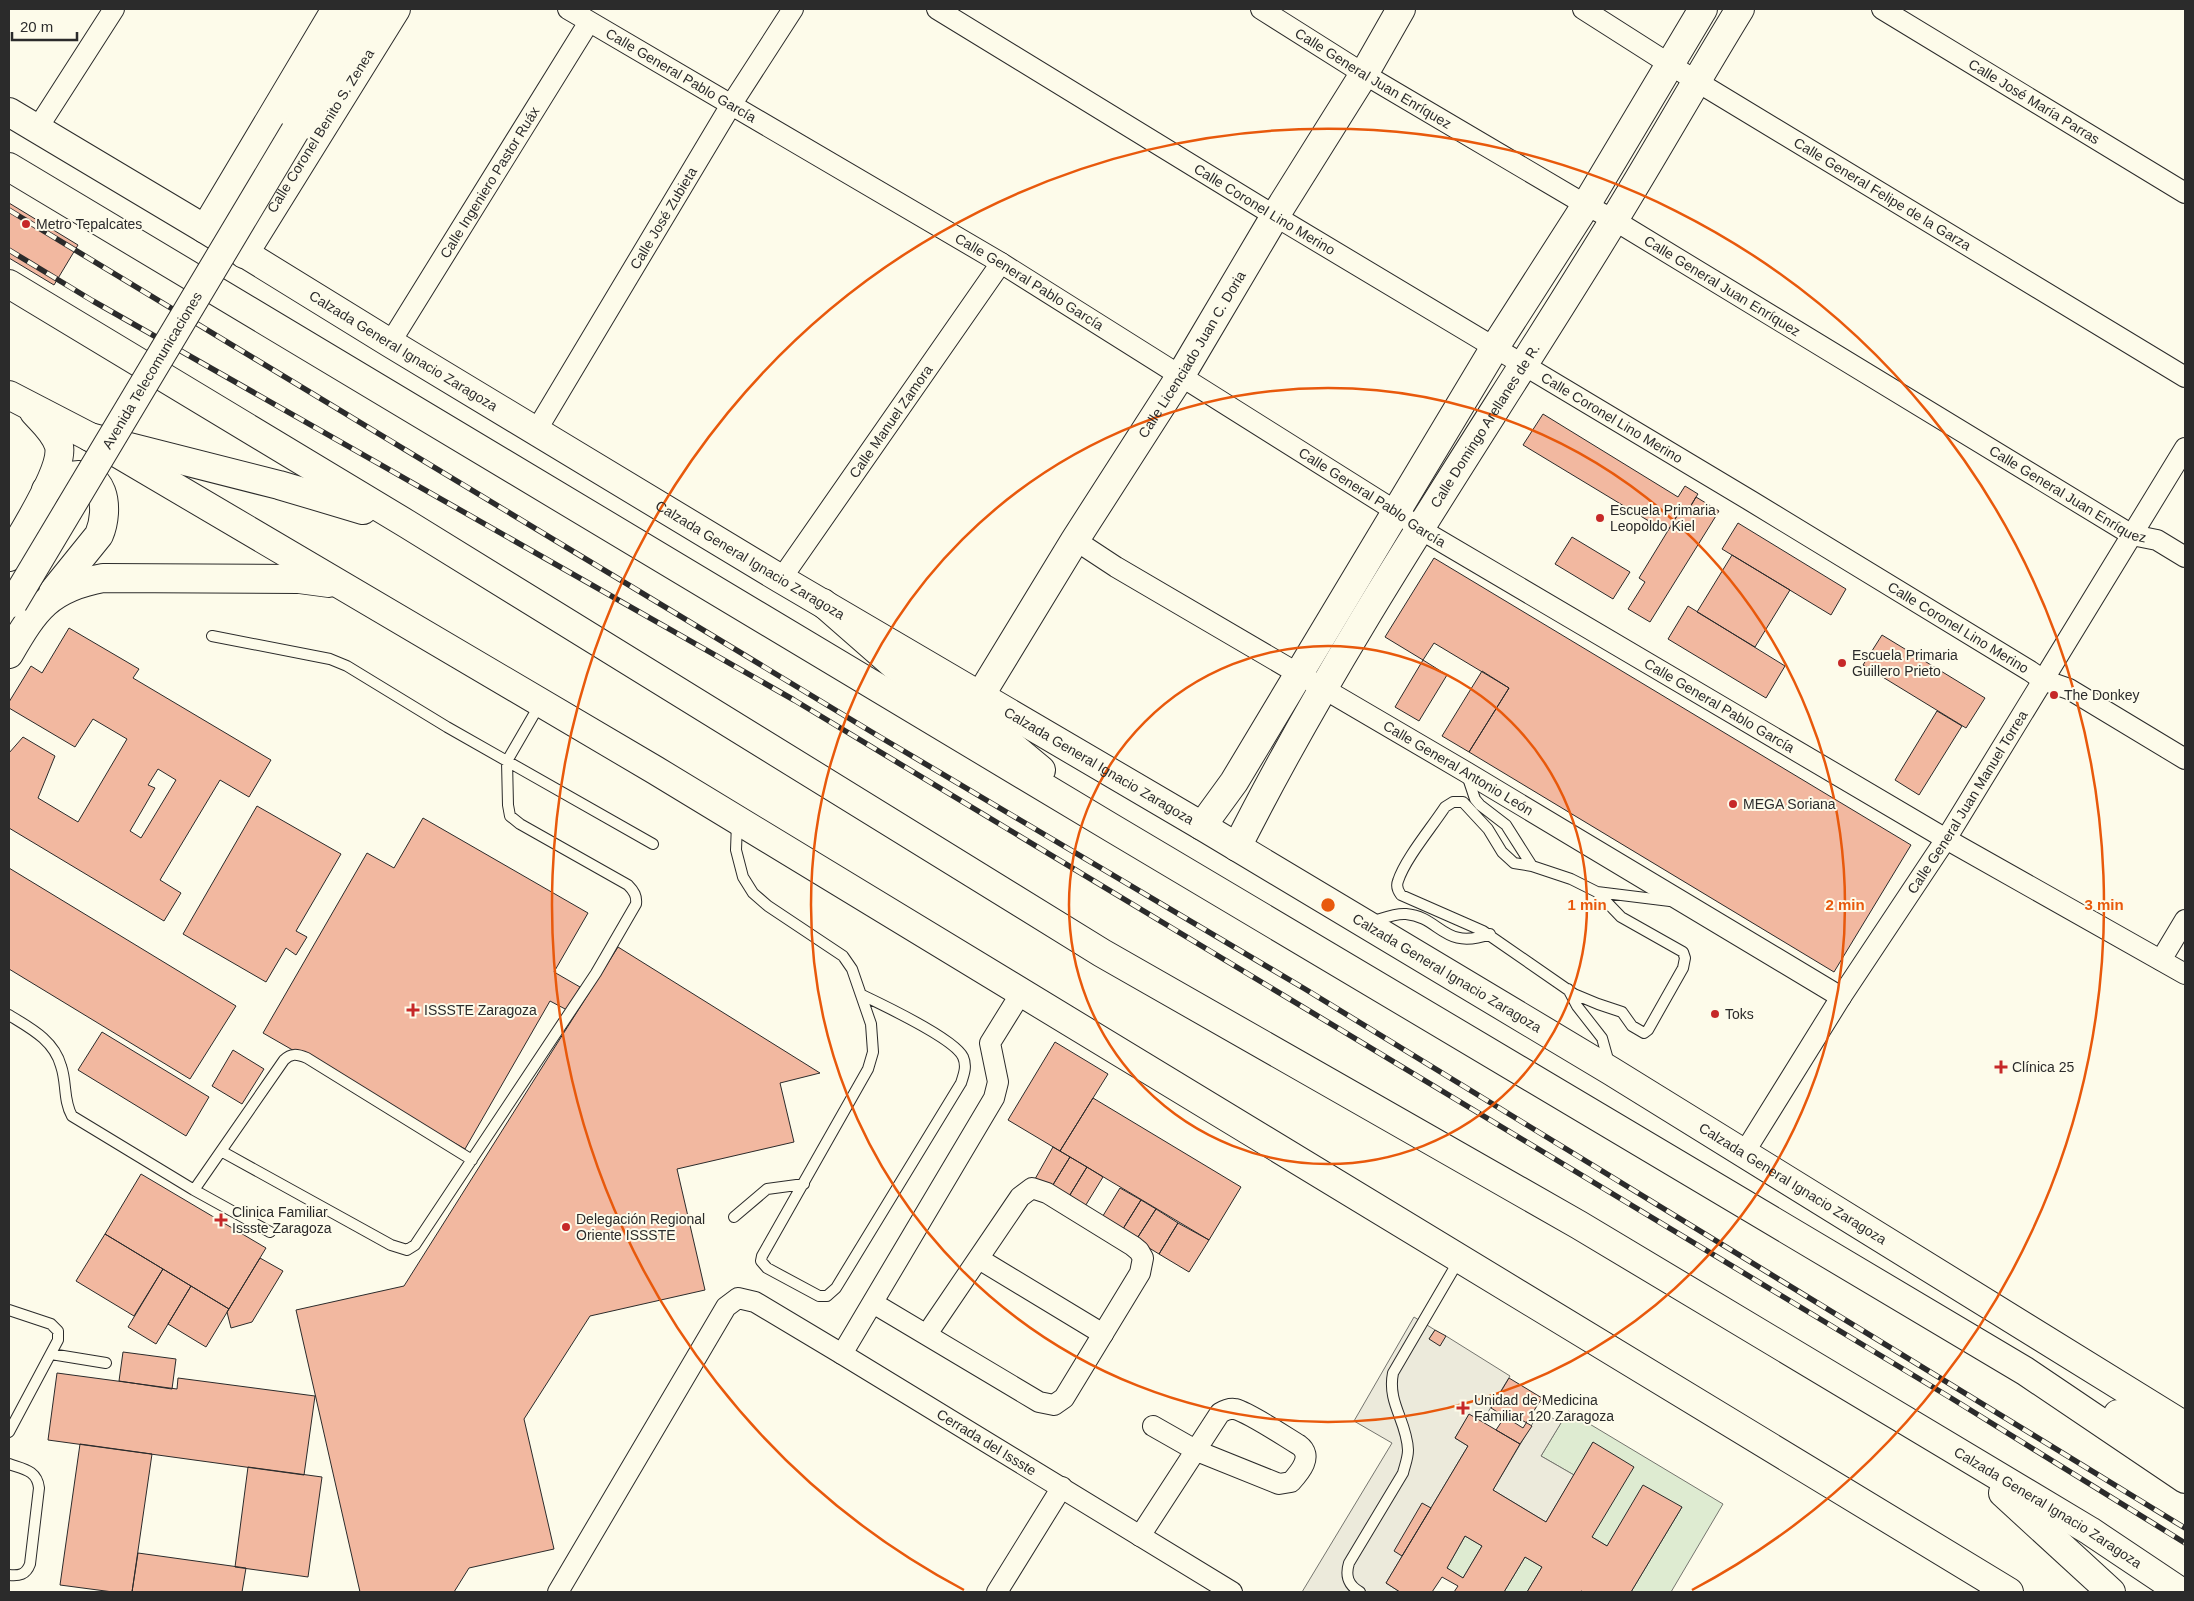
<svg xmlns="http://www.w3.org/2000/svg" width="2194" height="1601" viewBox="0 0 2194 1601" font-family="Helvetica,sans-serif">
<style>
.green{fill:#deebd1;stroke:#74746e}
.parking{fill:#eceadb;stroke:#74746e}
.building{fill:#f2b8a0;stroke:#2b2b2b;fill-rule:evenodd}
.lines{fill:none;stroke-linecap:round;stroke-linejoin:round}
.lane-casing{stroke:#2b2b2b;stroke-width:12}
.street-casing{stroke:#2b2b2b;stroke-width:22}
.secondary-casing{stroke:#2b2b2b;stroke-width:30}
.highway-casing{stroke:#2b2b2b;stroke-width:30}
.lane{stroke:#fdfbea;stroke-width:10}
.street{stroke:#fdfbea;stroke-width:20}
.secondary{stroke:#fdfbea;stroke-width:28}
.highway{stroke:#fdfbea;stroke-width:28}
.rail-casing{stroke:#2b2b2b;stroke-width:5.5}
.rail{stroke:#fdfbea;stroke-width:4;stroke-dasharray:11;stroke-linecap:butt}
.secondary-bridge-casing{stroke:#2b2b2b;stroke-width:30;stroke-linecap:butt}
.secondary-bridge{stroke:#fdfbea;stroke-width:28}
.ring{fill:none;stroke:#e8590c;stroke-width:2.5}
.poi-dot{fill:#c62828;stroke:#fdfbea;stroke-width:2}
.labels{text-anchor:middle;stroke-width:4;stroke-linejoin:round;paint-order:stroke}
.street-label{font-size:14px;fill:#2b2b2b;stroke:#fdfbea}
.poi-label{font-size:14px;fill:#2b2b2b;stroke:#fdfbea;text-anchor:start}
.centre{fill:#e8590c;stroke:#fdfbea;stroke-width:2.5}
.ring-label{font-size:15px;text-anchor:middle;font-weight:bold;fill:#e8590c;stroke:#fdfbea;stroke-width:4;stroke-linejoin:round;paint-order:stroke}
</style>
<rect width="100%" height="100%" fill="#fdfbea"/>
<!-- green -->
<path class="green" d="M1568 1411 1723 1504 1671 1592H1631L1682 1507 1607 1546 1592 1537 1593 1442 1574 1475 1541 1456Z
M1465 1536 1482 1546 1463 1578 1447 1568Z
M1525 1557 1542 1567 1527 1592H1504Z"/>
<!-- parking -->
<path class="parking" d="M1414 1317 1435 1330 1429 1339 1446 1336 1510 1376 1482 1422 1469 1415 1455 1438 1468 1446 1386 1583 1400 1592H1302L1392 1443 1354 1421Z
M1540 1411 1561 1423 1541 1456 1574 1475 1546 1522 1493 1490Z"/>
<!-- building -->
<path class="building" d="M9 203 78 245 54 285 9 258Z
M1543 414 1678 497 1685 486 1698 494 1696 497 1686 514 1680 511 1667 532 1523 445Z
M1696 497 1719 511 1650 622 1628 609 1645 582 1639 578 1680 511 1686 514Z
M1738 523 1846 589 1831 615 1722 549Z
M1572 537 1630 572 1613 599 1555 564Z
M1732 555 1790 590 1755 647 1697 612Z
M1434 558 1911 845 1834 972 1469 752 1509 688 1434 643 1423 660 1385 637Z
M1688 606 1785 666 1766 698 1668 639Z
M69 628 139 669 133 678 271 760 249 797 220 780 160 880 181 893 164 921 9 828V753L23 737 55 756 38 798 78 822 127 739 93 719 75 747 9 708V702L31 666 42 673ZM158 769 176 780 141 838 130 831 155 788 148 785Z
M1882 635 1985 698 1966 728 1863 665Z
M1423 660 1447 675 1419 721 1395 707Z
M1482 671 1509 688 1469 752 1442 736Z
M1937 711 1962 726 1919 795 1895 780Z
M257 806 341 854 296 931 307 937 296 955 286 948 266 982 183 934Z
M423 818 588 913 554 972 580 987 567 1010 550 1001 465 1149 263 1033 367 853 394 868Z
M9 868 236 1006 190 1079 9 969Z
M618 947 820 1073 780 1083 794 1142 677 1169 705 1290 590 1316 524 1419 554 1549 469 1568 454 1592H360L296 1310 404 1286Z
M102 1032 209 1097 186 1136 78 1070Z
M1055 1042 1108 1074 1060 1151 1008 1120Z
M233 1050 264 1069 242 1104 212 1086Z
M1093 1098 1241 1187 1209 1240 1060 1151Z
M1053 1147 1070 1157 1051 1188 1035 1179Z
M1070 1157 1087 1167 1068 1198 1051 1188Z
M1087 1167 1103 1177 1084 1208 1068 1198Z
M141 1174 266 1248 229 1309 105 1234Z
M1120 1188 1141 1200 1121 1232 1101 1219Z
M1141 1200 1156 1209 1136 1240 1121 1232Z
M1156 1209 1178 1223 1159 1254 1136 1240Z
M1178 1223 1209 1240 1189 1272 1159 1254Z
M105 1234 163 1269 134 1316 76 1281Z
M260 1258 283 1271 252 1322 231 1328 227 1312Z
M163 1269 191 1286 156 1344 128 1327Z
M191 1286 229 1309 206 1347 168 1324Z
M1435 1330 1446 1336 1440 1346 1429 1339Z
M123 1352 176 1359 172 1389 119 1381Z
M57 1373 177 1389 178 1378 315 1396 304 1475 48 1440Z
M1509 1378 1542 1398 1523 1428 1491 1408Z
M1508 1412 1532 1426 1520 1444 1496 1430Z
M1469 1414 1520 1444 1493 1490 1546 1522 1593 1442 1634 1467 1592 1537 1607 1546 1643 1485 1682 1507 1631 1592H1584L1581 1591 1580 1592H1527L1542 1567 1525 1557 1504 1592H1454L1458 1586 1442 1577 1432 1592H1400L1386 1583 1468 1446 1455 1438ZM1465 1536 1482 1546 1463 1578 1447 1568Z
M80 1444 152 1454 132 1592H113L60 1585Z
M248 1467 322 1477 308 1577 235 1567Z
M1422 1503 1431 1508 1402 1556 1394 1551Z
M138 1553 246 1568 242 1592H132Z"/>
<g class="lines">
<!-- lane casing -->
<g class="lane-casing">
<path id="lane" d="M212 636 330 659 347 666 447 727 653 844
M1467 775 1475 799 1480 805 1506 825 1532 866
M1453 802H1463L1488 829 1502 852 1514 863 1532 866 1571 879 1597 892 1621 917 1683 952 1685 958 1683 968 1648 1030 1644 1033 1632 1026 1622 1012 1598 1004 1574 994 1483 931 1401 895C1398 891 1396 886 1398 881 1405 859 1432 827 1445 807Z
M737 823 736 850 743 877 753 893 768 906 843 956 852 969 871 1024 873 1052 868 1069 762 1256 761 1261 767 1268 819 1296H827L836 1288 961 1083C964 1074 967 1066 963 1057 955 1039 883 1005 862 995
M1597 892 1670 901
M1371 922C1382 919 1394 913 1406 914 1441 917 1443 951 1490 934
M1568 989 1577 1006 1602 1038 1609 1063
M9 1015C30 1028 54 1040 61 1066 67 1083 63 1100 72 1116L194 1190 270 1232
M221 1151 391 1245 407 1250 415 1245 596 973 636 904C637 896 634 891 628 885L520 824 510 816 508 805 507 761 540 704
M194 1190 284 1060C291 1053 297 1054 307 1058L472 1160
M734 1217 767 1189 804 1184
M9 1310 51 1324 58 1331V1340L9 1432
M51 1354 106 1363
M9 1464C23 1469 37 1470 39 1488L30 1564C26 1575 19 1576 9 1575
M1360 1592C1348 1585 1345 1576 1349 1563L1403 1473C1405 1465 1408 1458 1408 1450 1407 1421 1387 1403 1393 1373L1459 1260"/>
</g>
<!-- street casing -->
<g class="street-casing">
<g id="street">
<path id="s1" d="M568 9 1001 263 1397 512 1420 529 1946 839 2185 974"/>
<path id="s2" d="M937 9 1275 216 1751 501 2030 671 2043 680 2069 689 2185 759"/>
<path id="s3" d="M1261 9 1364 74 1586 205 1614 220 2132 535 2157 540 2185 557"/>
<path id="s4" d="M1583 9 1696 81 2185 377"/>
<path id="s5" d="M1882 9 2185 193"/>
<path d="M37 129 114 9"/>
<path id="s6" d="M390 343 589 22"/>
<path id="s7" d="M536 431 731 105 793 9"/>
<path id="s8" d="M1075 540 1116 567 1466 772 1841 997"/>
<path id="s9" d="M781 579 1001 263"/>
<path d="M2161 960 2185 920"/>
<path id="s10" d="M1744 1153 1841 997 1946 839 2185 448"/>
<path d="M979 1259 1103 1334"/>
<path d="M873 1303 1039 1402 1054 1405 1064 1398 1140 1273 1143 1258 1139 1251 1133 1246 1047 1193 1032 1188 1020 1197 927 1334"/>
<path d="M842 1354 994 1098 998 1082 990 1043 1021 993"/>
<path d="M1140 1536 1220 1413C1225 1410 1229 1408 1235 1409 1250 1413 1284 1436 1299 1445 1314 1456 1300 1472 1291 1482L1279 1484 1197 1451 1153 1426"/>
<path id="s11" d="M558 1592 726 1307 738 1298 755 1302 842 1354 1232 1592"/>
<path d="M997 1592 1062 1487"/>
</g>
</g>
<!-- secondary casing -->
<g class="secondary-casing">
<g id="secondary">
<path id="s12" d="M9 112 205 229 390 343 781 579 1202 826 1611 1071 2185 1426"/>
<path d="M295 131 366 9"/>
<path d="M205 229 336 9"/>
<path id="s13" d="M244 254 396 9"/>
<path d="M9 395 90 437 655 770 2009 1592"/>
<path d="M46 490C52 485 59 480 66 477 105 465 110 509 99 535L53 592"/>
<path d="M9 557C22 534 64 470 59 446 55 432 43 422 34 412"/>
<path d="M9 654C35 609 49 588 103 578L299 579 329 583"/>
<path id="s14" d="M980 696 1075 540 1181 375 1275 216 1364 74 1401 9"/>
<path d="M1202 826 1234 782 1495 347 1586 205 1703 9"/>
<path id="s15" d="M1237 847C1347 629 1487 428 1614 220 1657 150 1697 79 1740 9"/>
</g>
</g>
<!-- highway casing -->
<g class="highway-casing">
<g id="highway">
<path d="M9 167 1112 828 2025 1371 2185 1479"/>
<path id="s16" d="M9 284 407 524 1102 953 1579 1225 2090 1531 2181 1592"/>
<path d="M90 437 279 485 363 510"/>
<path d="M823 603 895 666 977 717 1041 770"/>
<path d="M2118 1414 2185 1450"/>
<path d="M2003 1493 2111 1592"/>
</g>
</g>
<!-- lane -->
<use href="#lane" class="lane"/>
<!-- street -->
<use href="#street" class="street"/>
<!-- secondary -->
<use href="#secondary" class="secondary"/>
<!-- highway -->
<use href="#highway" class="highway"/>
<!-- rail casing -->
<g class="rail-casing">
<path id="rail" d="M9 210 880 737 1305 989 2185 1528
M9 250 93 301 794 700 1951 1398 2185 1543"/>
</g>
<!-- rail -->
<use href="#rail" class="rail"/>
<!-- secondary-bridge casing -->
<g class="secondary-bridge-casing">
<g id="secondary-bridge">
<path id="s17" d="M13 603 295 131"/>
</g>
</g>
<!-- secondary-bridge -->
<use href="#secondary-bridge" class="secondary-bridge"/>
</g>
<!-- distance rings -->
<g class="ring">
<circle cx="1328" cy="905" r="259"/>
<circle cx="1328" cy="905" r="517"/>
<path d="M964 1590A776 776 0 1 1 1692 1590"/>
</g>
<!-- markers -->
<g class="poi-dot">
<circle cx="26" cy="224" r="5"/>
<circle cx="1600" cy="518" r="5"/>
<circle cx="1842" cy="663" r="5"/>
<circle cx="2054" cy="695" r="5"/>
<circle cx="1733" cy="804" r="5"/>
<path d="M410.5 1002.5h5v5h5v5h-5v5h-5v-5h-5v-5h5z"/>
<circle cx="1715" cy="1014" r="5"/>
<path d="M1998.5 1059.5h5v5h5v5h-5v5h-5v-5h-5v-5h5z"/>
<path d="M218.5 1212.5h5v5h5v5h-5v5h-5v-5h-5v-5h5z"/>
<circle cx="566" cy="1227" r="5"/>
<path d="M1460.5 1400.5h5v5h5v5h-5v5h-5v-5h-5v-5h5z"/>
</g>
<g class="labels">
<!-- street labels -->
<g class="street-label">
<text dy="5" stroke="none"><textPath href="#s1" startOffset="131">Calle General Pablo García</textPath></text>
<text dy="5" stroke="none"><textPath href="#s3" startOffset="132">Calle General Juan Enríquez</textPath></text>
<text dy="5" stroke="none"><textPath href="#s5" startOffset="178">Calle José María Parras</textPath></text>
<text dy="5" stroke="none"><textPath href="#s13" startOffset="145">Calle Coronel Benito S. Zenea</textPath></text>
<text dy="5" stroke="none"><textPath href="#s6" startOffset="189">Calle Ingeniero Pastor Ruáx</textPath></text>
<text dy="5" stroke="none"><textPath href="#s4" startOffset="352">Calle General Felipe de la Garza</textPath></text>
<text dy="5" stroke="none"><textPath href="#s2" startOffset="384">Calle Coronel Lino Merino</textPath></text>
<text dy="5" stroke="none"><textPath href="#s7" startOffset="248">Calle José Zubieta</textPath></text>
<text dy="5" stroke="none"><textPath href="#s1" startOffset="536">Calle General Pablo García</textPath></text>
<text dy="5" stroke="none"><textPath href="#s3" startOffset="538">Calle General Juan Enríquez</textPath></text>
<text dy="5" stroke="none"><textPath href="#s12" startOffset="461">Calzada General Ignacio Zaragoza</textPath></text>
<text dy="5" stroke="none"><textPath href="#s14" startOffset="402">Calle Licenciado Juan C. Doria</textPath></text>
<text dy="5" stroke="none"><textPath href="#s17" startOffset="271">Avenida Telecomunicaciones</textPath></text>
<text dy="5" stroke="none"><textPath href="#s2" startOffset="789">Calle Coronel Lino Merino</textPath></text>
<text dy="5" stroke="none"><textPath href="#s9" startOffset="192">Calle Manuel Zamora</textPath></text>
<text dy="5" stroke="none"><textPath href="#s15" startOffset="489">Calle Domingo Arellanes de R.</textPath></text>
<text dy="5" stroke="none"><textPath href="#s3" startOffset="942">Calle General Juan Enríquez</textPath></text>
<text dy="5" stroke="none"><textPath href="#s1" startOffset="941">Calle General Pablo García</textPath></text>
<text dy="5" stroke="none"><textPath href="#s12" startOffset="866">Calzada General Ignacio Zaragoza</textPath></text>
<text dy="5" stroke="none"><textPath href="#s2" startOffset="1194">Calle Coronel Lino Merino</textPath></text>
<text dy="5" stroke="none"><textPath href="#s1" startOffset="1346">Calle General Pablo García</textPath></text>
<text dy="5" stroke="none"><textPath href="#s12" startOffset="1271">Calzada General Ignacio Zaragoza</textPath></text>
<text dy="5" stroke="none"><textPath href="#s8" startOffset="446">Calle General Antonio León</textPath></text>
<text dy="5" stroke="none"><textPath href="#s10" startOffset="416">Calle General Juan Manuel Torrea</textPath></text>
<text dy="5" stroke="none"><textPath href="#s12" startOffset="1676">Calzada General Ignacio Zaragoza</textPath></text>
<text dy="5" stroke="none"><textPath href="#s12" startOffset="2081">Calzada General Ignacio Zaragoza</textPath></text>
<text dy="5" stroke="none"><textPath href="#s11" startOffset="634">Cerrada del Issste</textPath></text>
<text dy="5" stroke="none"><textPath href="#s16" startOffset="2378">Calzada General Ignacio Zaragoza</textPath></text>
</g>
<!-- poi labels -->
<g class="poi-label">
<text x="36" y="229">Metro Tepalcates</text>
<text x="1610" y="515">Escuela Primaria<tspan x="1610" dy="16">Leopoldo Kiel</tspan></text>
<text x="1852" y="660">Escuela Primaria<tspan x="1852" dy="16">Guillero Prieto</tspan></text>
<text x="2064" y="700">The Donkey</text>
<text x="1743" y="809">MEGA Soriana</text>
<text x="424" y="1015">ISSSTE Zaragoza</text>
<text x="1725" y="1019">Toks</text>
<text x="2012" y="1072">Clínica 25</text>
<text x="232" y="1217">Clinica Familiar<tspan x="232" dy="16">Issste Zaragoza</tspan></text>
<text x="576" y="1224">Delegación Regional<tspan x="576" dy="16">Oriente ISSSTE</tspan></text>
<text x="1474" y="1405">Unidad de Medicina<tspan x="1474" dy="16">Familiar 120 Zaragoza</tspan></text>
</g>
</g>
<circle cx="1328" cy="905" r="8" class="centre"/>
<g class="ring-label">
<text x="1587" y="910">1 min</text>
<text x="1845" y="910">2 min</text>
<text x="2104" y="910">3 min</text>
</g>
<!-- border -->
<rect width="2194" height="1601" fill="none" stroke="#2b2b2b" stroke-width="20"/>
<!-- scale -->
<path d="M12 32v8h65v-8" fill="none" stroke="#2b2b2b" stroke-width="2.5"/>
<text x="20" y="32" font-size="15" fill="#2b2b2b" stroke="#fdfbea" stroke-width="4" paint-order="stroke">20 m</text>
</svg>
